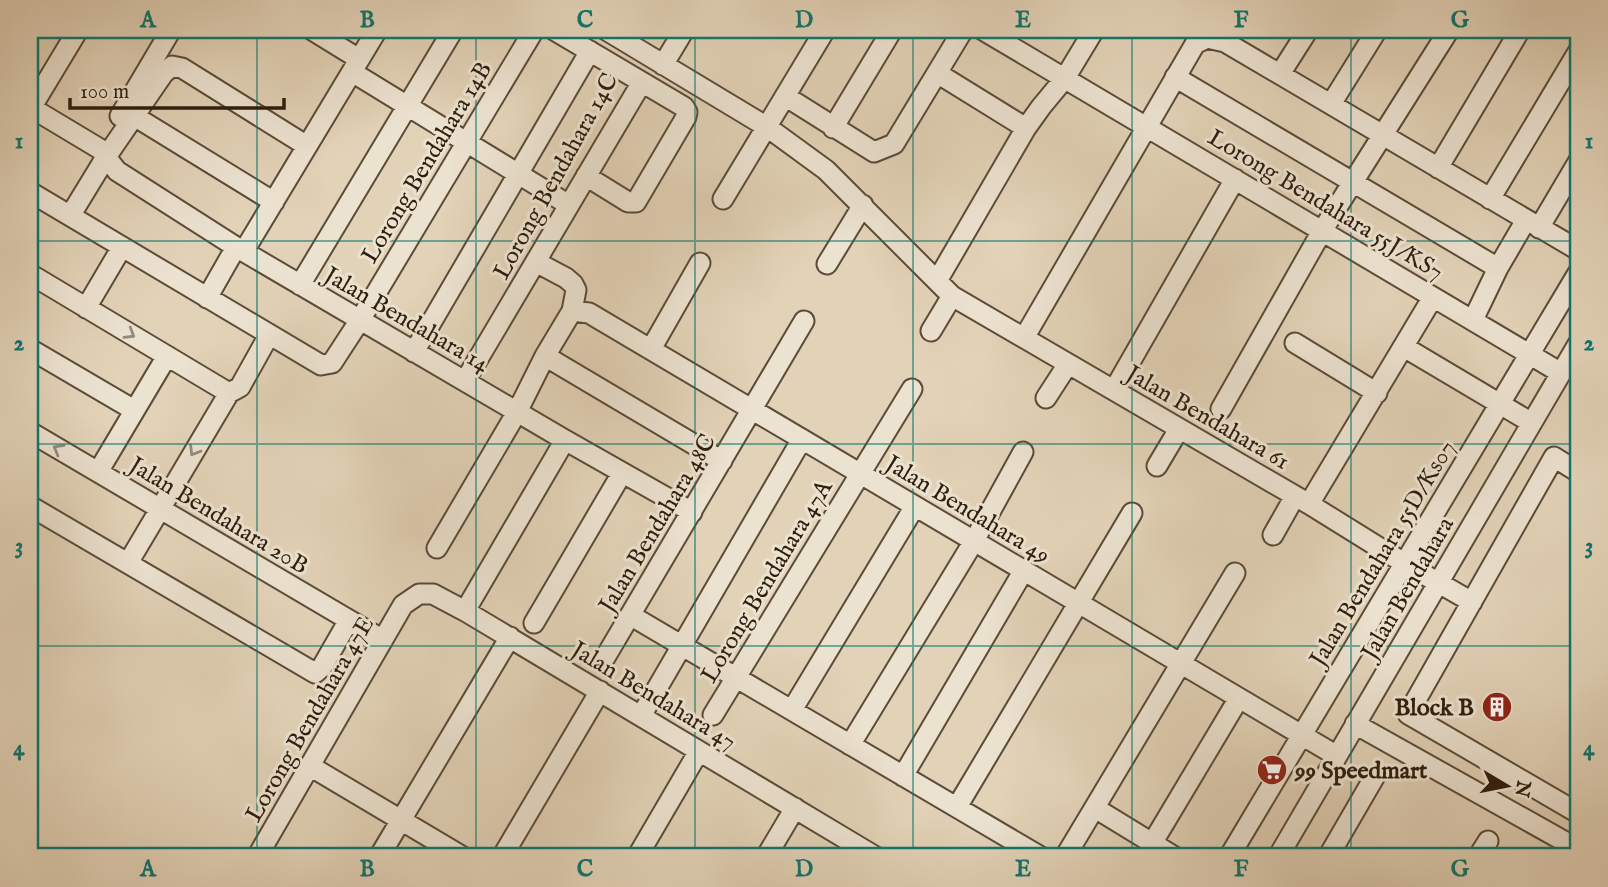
<svg xmlns="http://www.w3.org/2000/svg" width="1608" height="887" viewBox="0 0 1608 887" font-family="'IM FELL English',serif">
<style>
.lines{fill:none;stroke-linecap:round;stroke-linejoin:round}
.minor-casing{stroke:#5b4b38;stroke-width:23}
.minor{stroke:#ece2d0;stroke-width:19}
.oneway{stroke:#968a78}
.grid{fill:none;stroke:#0f766e;stroke-width:2;stroke-opacity:0.55}
.labels{text-anchor:middle;stroke-width:6;stroke-linejoin:round;paint-order:stroke}
.street-label{font-size:24px;fill:#2e1e0d;stroke:#ece2d0}
.poi-label{font-size:24px;font-weight:bold;fill:#2e1e0d;stroke:#ece2d0;text-anchor:end}
.neatline{fill:none;stroke:#0f766e;stroke-width:2.5}
.grid-label{font-size:23px;text-anchor:middle;font-weight:bold;fill:#0f766e}
</style>
<rect width="100%" height="100%" fill="#e2d2b7"/>
<filter id="stains"><feTurbulence type="fractalNoise" baseFrequency=".00286" numOctaves="4"/><feColorMatrix values="0 0 0 0 .2 0 0 0 0 .09 0 0 0 0 .02 0 0 0 .5 -.17"/></filter>
<radialGradient id="worn" r=".72"><stop offset=".6" stop-color="#630" stop-opacity="0"/><stop offset="1" stop-color="#630" stop-opacity=".3"/></radialGradient>
<g class="lines">
<!-- minor casing -->
<g class="minor-casing">
<path id="minor" d="M312 30 359 59
M554 30 684 107 687 112 686 117 636 202H628L586 176
M606 30 767 127 826 170 952 296 1309 504 1404 563 1472 602
M983 30 1561 373
M663 65 684 30
M352 72 569 205
M937 73 1026 128
M1280 74 1308 30
M1175 77 1498 268
M785 96 874 152 894 144 963 30
M1331 104 1377 30
M30 107 100 149 117 171 236 247 565 440 692 512
M31 108 78 30
M120 116 171 30
M134 116 274 202
M833 128 892 30
M1438 168 1520 30
M30 192 321 365 332 363 360 320 534 30
M723 199 825 30
M1490 199 1578 52
M70 216 106 157 163 74 172 66 182 68 307 146
M1539 228 1578 162
M244 251 377 30
M827 264 863 205
M30 274 229 393
M937 281 1026 128 1041 107 1065 78 1094 30
M300 285 453 30
M207 298 236 247
M86 308 122 247
M572 311 589 313 1337 756
M1473 320 1498 268 1526 220
M931 331 952 296
M1024 338 1195 44 1207 38 1225 42 1578 250
M1295 343 1377 393
M1404 347 1532 423
M30 349 134 410
M651 349 700 263
M414 352 590 51
M545 356 722 461
M465 381 642 82
M1114 390 1235 179
M229 393 240 387 269 335
M1046 398 1068 364
M1221 409 1322 231 1449 30
M30 432 383 640
M1157 466 1179 429
M98 472 167 356
M1578 472 1554 457 1408 714 1578 813
M1309 504 1433 297
M30 506 315 673 322 667 349 620
M1273 535 1295 496
M437 548 517 412 545 356 572 311 576 290 573 284 566 278 536 262
M128 563 229 393
M465 611 565 440
M630 615 1041 857
M534 623 622 473
M603 661 804 321
M792 710 915 506
M713 715 912 389
M641 716 802 439
M1355 724 1578 849
M850 745 974 541 1023 452
M310 766 463 857
M903 776 1024 570
M957 807 1132 513
M1095 808 1175 857
M257 857 403 605 419 594H433L465 611 876 857
M379 857 510 637
M502 857 600 691
M637 857 699 751
M766 857 795 808
M1065 857 1235 573
M1144 857 1239 698
M1229 857 1578 273
M1278 857 1578 344
M1328 857 1375 776
M1478 857 1488 841"/>
</g>
<!-- minor -->
<use href="#minor" class="minor"/>
</g>
<!-- one-way arrows -->
<defs><path id="oneway-chevron" d="M-2-3.5L2.5 0L-2 3.5" fill="none" stroke-width="1.6" stroke-linecap="round" stroke-linejoin="round" transform="scale(1.75)"/></defs>
<g class="oneway">
<use href="#oneway-chevron" transform="translate(130 334) rotate(31)"/>
<use href="#oneway-chevron" transform="translate(58 449) rotate(-150)"/>
<use href="#oneway-chevron" transform="translate(194 451) rotate(121)"/>
</g>
<!-- grid -->
<path class="grid" d="M257 30V857M476 30V857M695 30V857M913 30V857M1132 30V857M1351 30V857M30 241H1578M30 444H1578M30 646H1578"/>
<!-- icons -->
<defs>
<g id="building-disc" transform="scale(1.575)"><circle r="9.5" fill="#8f2418" stroke="#ece2d0"/><path d="M-4-6H4V6H1V3H-1V6H-4ZM-2.5-4.3h1.7v1.8h-1.7ZM.8-4.3h1.7v1.8H.8ZM-2.5-1h1.7V.8h-1.7ZM.8-1h1.7V.8H.8Z" fill="#fff"/></g>
<g id="supermarket-disc" transform="scale(1.575)"><circle r="9.5" fill="#8f2418" stroke="#ece2d0"/><path d="M-6-5.5h2.5l.6 2H6L4.5 2H-2.5L-4.4-4H-6ZM-1.5 3.2a1.3 1.3 0 1 0 .1 0ZM3 3.2a1.3 1.3 0 1 0 .1 0Z" fill="#fff"/></g>
</defs>
<g fill-rule="evenodd">
<use href="#building-disc" x="1497" y="707"/>
<use href="#supermarket-disc" x="1272" y="770"/>
</g>
<g class="labels">
<!-- street labels -->
<g class="street-label">
<text transform="translate(426 162) rotate(-59)" y="8">Lorong Bendahara 14B</text>
<text transform="translate(555 176) rotate(-61)" y="8">Lorong Bendahara 14C</text>
<text transform="translate(1326 204) rotate(31)" y="8">Lorong Bendahara 55J/KS7</text>
<text transform="translate(407 319) rotate(30)" y="8">Jalan Bendahara 14</text>
<text transform="translate(1208 417) rotate(30)" y="8">Jalan Bendahara 61</text>
<text transform="translate(968 509) rotate(31)" y="8">Jalan Bendahara 49</text>
<text transform="translate(219 515) rotate(31)" y="8">Jalan Bendahara 20B</text>
<text transform="translate(657 523) rotate(-59)" y="8">Jalan Bendahara 48C</text>
<text transform="translate(1382 553) rotate(-59)" y="8">Jalan Bendahara 55D/Ks07</text>
<text transform="translate(766 581) rotate(-59)" y="8">Lorong Bendahara 47A</text>
<text transform="translate(1407 588) rotate(-60)" y="8">Jalan Bendahara</text>
<text transform="translate(654 695) rotate(31)" y="8">Jalan Bendahara 47</text>
<text transform="translate(309 719) rotate(-60)" y="8">Lorong Bendahara 47E</text>
</g>
<!-- poi labels -->
<g class="poi-label">
<text x="1474" y="715">Block B</text>
<text x="1295" y="778" text-anchor="start">99 Speedmart</text>
</g>
</g>
<!-- margin -->
<rect width="1608" height="887" fill="none" stroke="#e2d2b7" stroke-width="77"/>
<!-- north arrow -->
<g transform="translate(1507 786) rotate(100)" stroke="#ece2d0" stroke-width="5" paint-order="stroke">
<path d="M0-5L12 26L0 18L-12 26Z" fill="#2e1e0d"/>
<text y="-10" font-size="19" font-weight="bold" text-anchor="middle" fill="#2e1e0d">N</text>
</g>
<!-- scale -->
<path d="M70 98v10h214v-10" fill="none" stroke="#2e1e0d" stroke-width="3.5"/>
<text x="80" y="98" font-size="21" fill="#2e1e0d" stroke="#ece2d0" stroke-width="5" paint-order="stroke">100 m</text>
<rect x="38" y="38" width="1532" height="810" class="neatline"/>
<g class="grid-label">
<text x="148" y="27">A</text>
<text x="367" y="27">B</text>
<text x="585" y="27">C</text>
<text x="804" y="27">D</text>
<text x="1023" y="27">E</text>
<text x="1241" y="27">F</text>
<text x="1460" y="27">G</text>
<text x="19" y="148">1</text>
<text x="1589" y="148">1</text>
<text x="19" y="350">2</text>
<text x="1589" y="350">2</text>
<text x="19" y="553">3</text>
<text x="1589" y="553">3</text>
<text x="19" y="755">4</text>
<text x="1589" y="755">4</text>
<text x="148" y="876">A</text>
<text x="367" y="876">B</text>
<text x="585" y="876">C</text>
<text x="804" y="876">D</text>
<text x="1023" y="876">E</text>
<text x="1241" y="876">F</text>
<text x="1460" y="876">G</text>
</g>
<rect width="100%" height="100%" filter="url(#stains)"/>
<rect width="100%" height="100%" fill="url(#worn)"/>
</svg>
